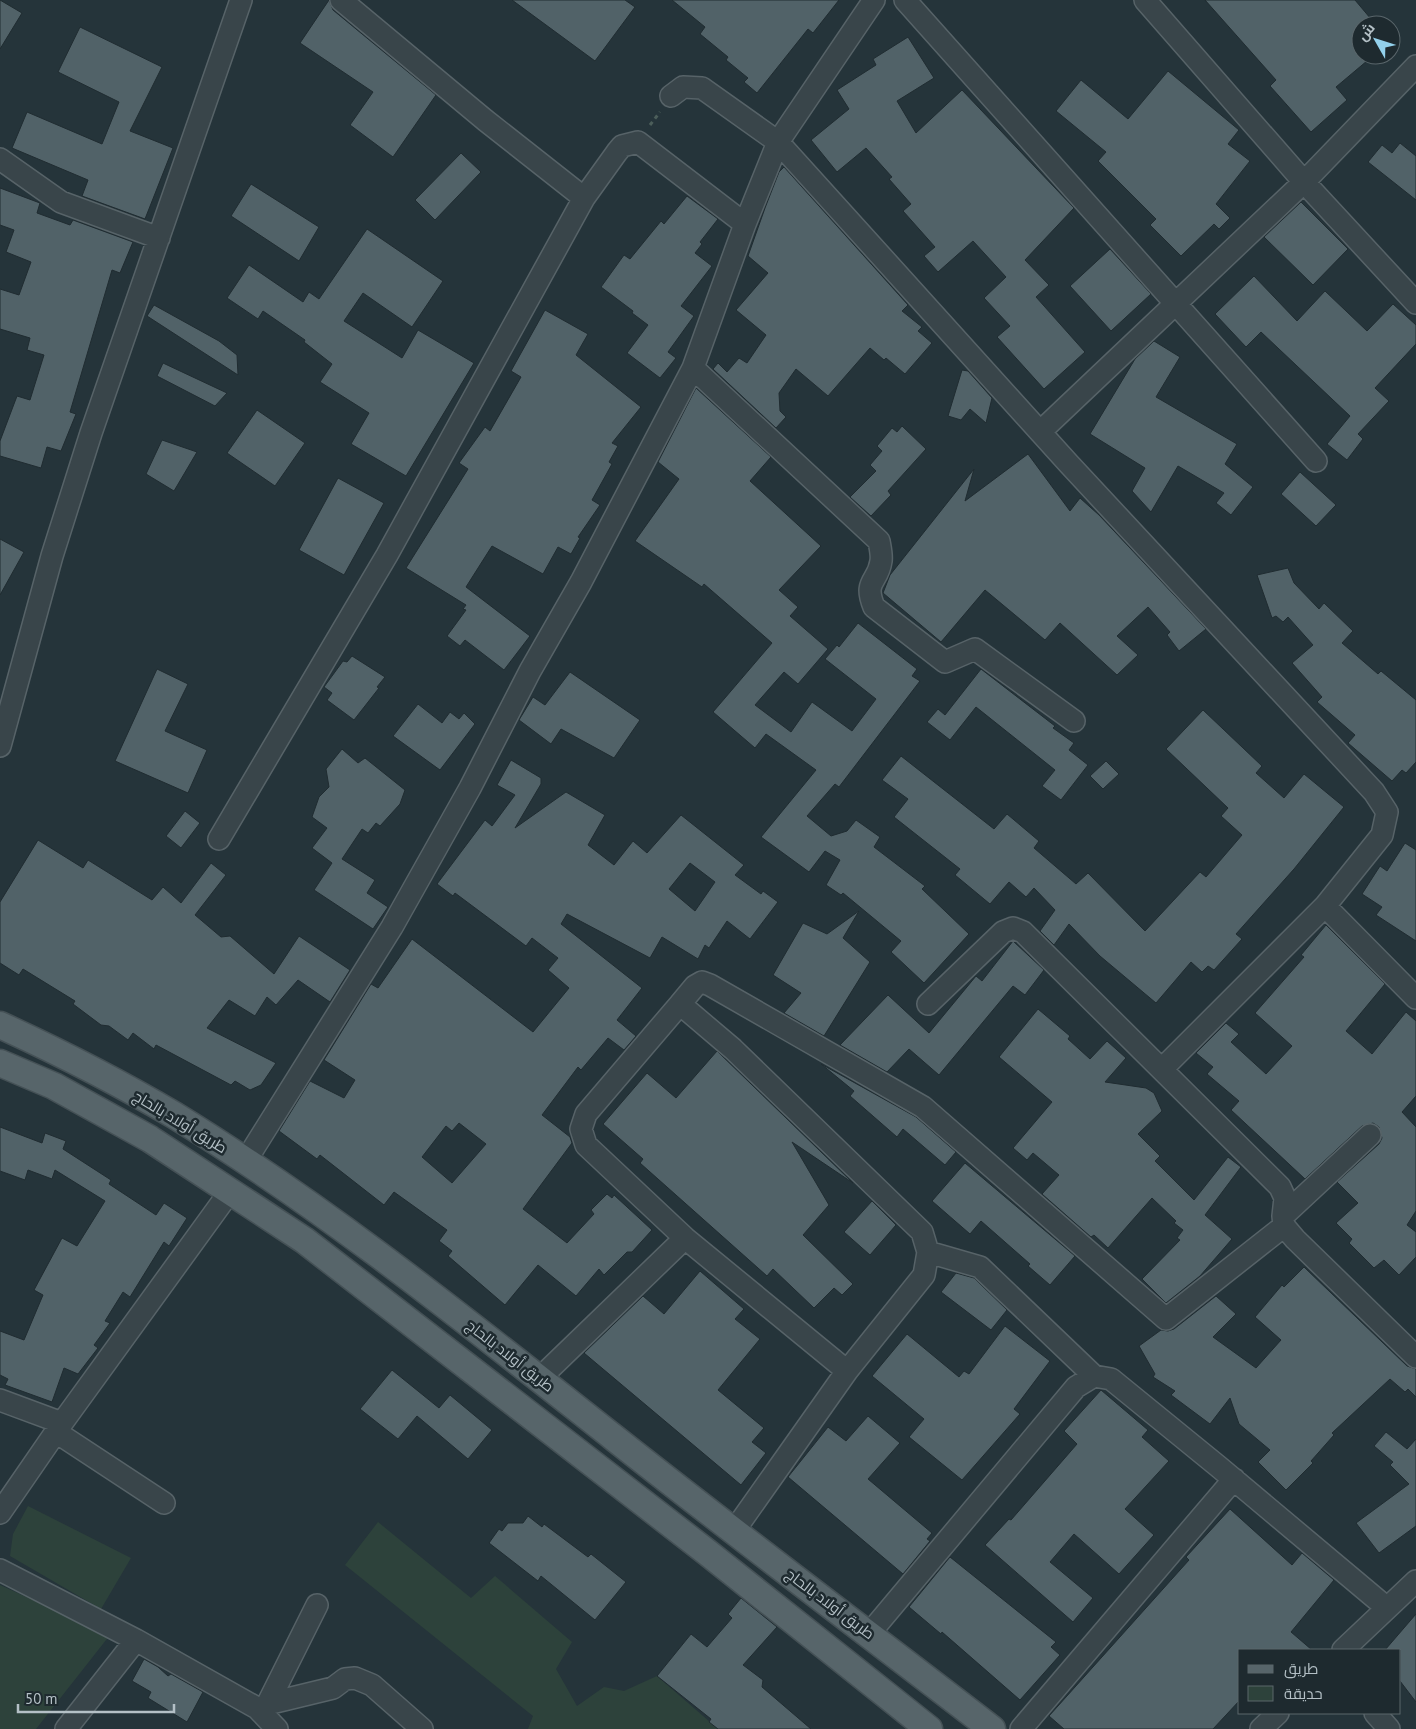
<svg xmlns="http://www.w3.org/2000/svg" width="1416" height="1729" viewBox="0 0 1416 1729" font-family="'PT Sans',Cairo,sans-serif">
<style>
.green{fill:#2d423b}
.building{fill:#516268;stroke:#202c31;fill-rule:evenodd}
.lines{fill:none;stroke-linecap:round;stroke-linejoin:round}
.minor-casing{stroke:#576368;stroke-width:24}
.major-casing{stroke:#455156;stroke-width:29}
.path{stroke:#4c5e5a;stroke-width:3;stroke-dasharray:4 4;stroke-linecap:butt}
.minor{stroke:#39454a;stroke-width:21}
.major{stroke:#57656a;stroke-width:26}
.labels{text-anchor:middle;stroke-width:5;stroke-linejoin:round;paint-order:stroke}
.street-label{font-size:15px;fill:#b4c0c6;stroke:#1e2a2f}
</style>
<rect width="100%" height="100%" fill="#25343a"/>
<!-- green -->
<path class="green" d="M28 1506 131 1558 101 1609 10 1556 13 1534Z
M378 1522 471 1598 495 1576 572 1642 556 1669 577 1706 604 1687 624 1691 657 1676 718 1729H528L533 1716 345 1565Z
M0 1585 110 1635 36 1729H0Z"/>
<!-- building -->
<path class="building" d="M0 0 22 13 0 49Z
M329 0 333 10 436 95 393 157 350 125 373 92 300 43Z
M512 0H625L635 7 595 61Z
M672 0H839L813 33 808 29 757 93 744 82 748 78 726 60 728 57 700 34 705 27Z
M1205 0H1355L1376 25H1361V55H1374L1336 87 1347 100 1311 132 1270 86 1276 80Z
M80 27 162 67 130 131 173 148 145 219 82 196 88 180 12 148 27 112 102 144 119 102 58 72Z
M908 37 934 78 897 101 916 133 962 90 1074 208 1025 260 1049 285 1036 297 1085 352 1044 389 997 337 1010 326 984 298 1006 277 973 241 938 272 924 256 935 247 903 211 911 204 889 179 892 177 866 148 837 172 811 140 849 109 837 90 876 65 873 59Z
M1168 71 1239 130 1228 144 1250 161 1216 204 1230 218 1219 229 1214 224 1181 256 1150 225 1156 219 1098 161 1106 152 1056 111 1081 80 1128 119Z
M1400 143 1416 156V200L1368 162 1382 145 1392 153Z
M461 153 481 172 435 220 415 200Z
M784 167 908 305 902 311 922 327 918 331 932 343 905 374 886 358 884 360 870 348 828 396 796 369 779 393 780 411 786 417 776 428 713 369 718 363 727 372 739 358 747 363 766 335 736 310 768 273 748 256 765 208 779 172Z
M251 184 319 227 299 261 231 216Z
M0 188 40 203 37 213 70 225 73 220 133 242 120 273 112 270 70 412 76 414 61 451 47 447 41 468 0 456V441L17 396 30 400 44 355 27 350 30 338 0 329V289L19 295 31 262 6 252 14 230 0 225Z
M687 196 718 219 700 242 702 244 695 253 712 266 681 306 694 316 668 352 676 358 660 378 627 353 648 325 632 313 633 311 601 287 624 255 630 259 661 221 664 224Z
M1301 202 1348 249 1313 285 1264 237Z
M367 229 443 281 412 327 363 293 344 321 402 358 418 330 474 363 406 476 351 444 369 413 320 382 332 364 304 342 305 340 263 311 258 319 227 298 249 265 303 302 309 292 319 299Z
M1110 249 1151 294 1111 331 1070 286Z
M1254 276 1297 321 1325 291 1367 331 1393 304 1416 325V344L1375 388 1389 401 1358 434 1363 439 1347 460 1327 444 1350 416 1261 332 1246 347 1215 314Z
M154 305 219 341 237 355 238 375 147 316Z
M545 310 588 334 576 355 641 407 612 443 618 446 609 462 612 464 592 500 600 505 578 537 580 538 571 554 558 547 543 574 492 546 466 587 530 636 504 670 465 640 460 646 447 636 466 610 463 609 466 605 406 568 468 469 459 463 485 427 490 431 521 377 511 371Z
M1154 341 1180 357 1156 397 1237 444 1225 464 1253 487 1231 515 1216 503 1224 493 1178 466 1151 512 1132 491 1145 468 1090 434 1135 359Z
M163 363 227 393 215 406 157 376Z
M962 370 968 371 992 398 986 423 970 409 961 420 948 416Z
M696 388 771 457 750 481 821 546 779 590 798 607 790 616 828 649 798 684 784 672 755 705 791 732 812 702 852 731 876 699 825 659 837 645 839 647 858 623 917 669 912 676 920 681 839 787 835 784 807 816 831 836 847 831 856 820 880 837 874 847 925 886 922 889 969 934 924 983 891 952 901 941 843 893 841 895 826 885 840 860 825 851 809 872 761 837 816 770 766 734 755 748 713 712 772 643 704 584 702 587 635 541 679 479 658 462Z
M257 410 305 443 275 486 227 453Z
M902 426 926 449 888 491 891 495 871 516 850 497 876 471 870 465 882 451 877 446 892 428 897 432Z
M162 440 197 452 174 491 146 474Z
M1028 454 1070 511 1080 498 1099 515 1206 629 1179 651 1167 635 1170 632 1148 607 1117 636 1138 655 1117 675 1060 623 1045 640 985 590 941 642 883 593 890 575 974 469 965 501Z
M1300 472 1336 505 1316 526 1281 494Z
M338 478 384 503 344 575 299 550Z
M0 539 24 552 0 595Z
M1288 568 1294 583 1319 609 1324 603 1353 631 1342 643 1378 674 1381 671 1416 700V762L1406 773 1402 770 1392 781 1348 743 1355 735 1317 702 1322 697 1292 663 1313 645 1288 617 1283 622 1276 616 1272 618 1257 575Z
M352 656 385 677 377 687 379 688 354 720 327 700 332 693 324 687 343 661 347 662Z
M157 669 188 684 165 731 207 750 188 793 115 761Z
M981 669 1055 726 1053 728 1074 743 1069 750 1088 765 1061 800 1042 786 1055 770 976 707 950 740 927 722 938 709 945 715Z
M570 672 640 720 614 758 561 729 551 744 519 720 533 697 545 705Z
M418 704 442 723 450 712 459 719 464 713 475 724 440 770 393 736Z
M1203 710 1262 766 1256 773 1284 798 1304 774 1344 807 1294 869 1236 934 1242 939 1214 970 1208 966 1202 972 1191 962 1156 1003 1100 956 1069 924 1054 945 1040 931 1055 910 1034 888 1026 897 1009 882 990 904 955 875 960 869 894 817 908 799 882 780 901 756 994 829 1007 814 1039 841 1034 848 1076 884 1088 873 1145 931 1200 872 1206 877 1242 835 1221 816 1228 808 1166 749Z
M342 749 358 763 365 758 405 790 400 804 380 826 376 823 368 833 362 829 342 859 375 880 367 893 388 907 373 929 314 890 332 863 312 848 327 828 312 817 319 797 329 787 326 769Z
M511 760 541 778V784L515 828 566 792 605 815 588 845 614 865 633 841 647 853 681 815 744 865 735 875 761 894 763 891 778 902 750 939 727 921 709 948 705 945 698 959 662 937 650 958 567 914 561 924 642 988 617 1020 636 1036 624 1050 608 1038 581 1070 578 1067 542 1115 570 1137 572 1143 523 1209 567 1243 594 1214 591 1210 607 1194 612 1198 614 1195 652 1230 632 1252H627L604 1275 599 1269 576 1296 538 1265 505 1305 448 1256 452 1251 439 1241 447 1230 394 1192 384 1205 320 1155 317 1159 279 1131 310 1081 344 1098 355 1080 324 1060 371 984 378 988 412 939 533 1032 569 988 548 970 558 958 532 938 526 946 455 893 453 896 437 884 485 820 492 826 515 795 497 785ZM690 863 715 882 695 911 669 889ZM459 1123 486 1144 452 1183 422 1157 446 1126 452 1131Z
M1106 761 1119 774 1103 789 1090 776Z
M185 811 200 823 181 848 166 836Z
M38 840 83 868 88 860 152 900 163 887 181 903 211 863 226 875 195 915 221 937 230 936 274 974 299 936 350 970 330 1002 298 980 276 1005 267 997 255 1016 229 1000 207 1028 276 1063 261 1085 250 1090 235 1081 231 1085 156 1045 154 1049 133 1033 128 1040 109 1026 101 1025 73 1004 75 1001 23 969 19 975 0 963V902Z
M1405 843 1416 850V941L1376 915 1382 907 1362 894 1380 866 1387 871Z
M859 911 843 938 870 962 824 1036 784 1013 801 993 773 975 803 923 827 934Z
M1326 925 1385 984 1346 1031 1372 1054 1406 1012 1416 1021V1096L1402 1112 1416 1127V1211L1407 1225 1416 1232V1257L1399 1275 1384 1260 1374 1268 1349 1243 1352 1239 1336 1223 1358 1203 1337 1182 1379 1144 1382 1138 1379 1127 1373 1123 1362 1126 1305 1179 1231 1110 1239 1101 1207 1074 1213 1067 1196 1053 1226 1023 1239 1034 1231 1042 1266 1074 1292 1046 1255 1013 1304 957 1301 955Z
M1013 941 1044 970 1025 995 1013 986 939 1075 909 1049 887 1072 840 1045 888 995 929 1033 976 976 982 981Z
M1038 1009 1070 1036 1068 1039 1090 1059 1107 1041 1126 1058 1105 1082 1146 1088 1154 1093 1162 1111 1138 1134 1160 1156 1155 1161 1194 1200 1228 1157 1241 1167 1205 1215 1232 1239 1200 1276 1166 1303 1142 1279 1180 1240 1177 1238 1183 1230 1174 1223 1176 1221 1152 1198 1108 1248 1094 1235 1091 1237 1042 1194 1059 1175 1033 1153 1027 1160 1013 1148 1052 1102 999 1057Z
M717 1051 853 1183 792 1142 829 1205 803 1235 853 1284 842 1295 834 1288 814 1308 773 1269 767 1276 640 1163 643 1159 603 1124 647 1073 676 1098Z
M821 1064 916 1117 956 1152 945 1165 903 1129 897 1137 850 1096 854 1091Z
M0 1127 42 1143 45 1133 66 1141 63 1149 111 1180 109 1184 156 1215 164 1203 187 1218 169 1246 164 1242 130 1297 123 1292 105 1321 110 1323 94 1345 98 1348 78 1374 64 1368 52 1402 5 1385 8 1379 0 1375V1331L24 1340 43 1295 34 1290 62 1238 77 1246 105 1201 55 1170 52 1179 28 1170 25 1180 0 1171Z
M965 1163 1075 1256 1050 1285 1028 1266 1030 1264 981 1221 970 1234 932 1201Z
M872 1201 896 1225 870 1255 844 1232Z
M1304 1267 1407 1366 1416 1369V1397L1408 1389 1405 1392 1390 1379 1332 1433 1334 1435 1311 1461 1313 1463 1286 1490 1258 1462 1270 1450 1239 1424 1230 1398 1210 1424 1171 1395 1175 1391 1153 1377 1155 1374 1139 1346 1161 1330 1168 1331 1174 1329 1216 1296 1236 1314 1213 1337 1256 1368 1281 1340 1255 1317 1282 1285 1284 1287Z
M700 1271 744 1309 735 1319 760 1339 718 1390 764 1428 752 1442 766 1453 741 1485 584 1353 643 1296 664 1314Z
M956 1273 974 1278 1007 1310 991 1330 941 1292Z
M1005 1326 1050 1361 1014 1409 1020 1414 962 1480 909 1437 924 1419 872 1376 907 1334 959 1377 964 1371 969 1374Z
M392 1370 439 1408 450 1395 492 1430 468 1459 417 1416 398 1439 360 1409Z
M1101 1390 1148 1430 1142 1437 1169 1461 1125 1509 1154 1535 1119 1574 1074 1534 1050 1562 1093 1598 1073 1622 985 1545 1009 1519 1011 1520 1077 1444 1064 1431Z
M868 1416 900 1443 868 1479 932 1533 927 1539 930 1541 903 1574 788 1477 828 1427 846 1441Z
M1386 1432 1407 1449 1416 1439V1526L1379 1553 1356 1523 1409 1484 1390 1465 1393 1462 1374 1446Z
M1230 1509 1292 1565 1302 1553 1334 1580 1291 1632 1312 1650H1240V1700L1213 1729H1064L1049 1716 1189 1560 1186 1557Z
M528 1516 542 1527 544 1524 588 1557 591 1554 626 1582 595 1620 541 1576 538 1581 489 1543 499 1529 502 1531 508 1523H523Z
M950 1557 1056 1642 1051 1647 1060 1655 1020 1700 942 1632 941 1634 909 1607Z
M741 1598 777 1627 743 1665 763 1680 762 1687 811 1729H718L709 1722 711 1719 657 1676 691 1634 707 1647 732 1618 728 1614Z
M1416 1614V1702L1400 1681V1650H1385Z
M144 1659 158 1667 168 1676 171 1674 203 1692 187 1722 148 1698 151 1692 132 1681Z"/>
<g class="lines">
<!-- minor casing -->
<g class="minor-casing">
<path id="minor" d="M341 0 485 120 584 198
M905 0 1316 461
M1145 0 1304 182 1416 303
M671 96 683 87 702 88 778 142 1069 464 1374 792 1387 812 1382 835 1325 906 1162 1069
M0 159 61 202 159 238
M693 368 879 541C880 547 882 555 881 561 878 583 863 580 874 607L945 662 975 649 1074 721
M1040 432 1304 182 1416 66
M0 746 52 556 91 433 241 0
M219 839 387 555 584 198 617 152 622 146 638 142 745 224
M1325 906 1416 998
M680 1004 695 986 702 982 710 985 923 1107 1166 1319 1284 1226
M928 1004 1003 932 1013 928 1023 932 1280 1187 1285 1198 1283 1216 1284 1226 1295 1239 1416 1357
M245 1162 392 927 470 788 530 671 581 582 693 368 745 224 778 142 874 0
M1283 1216 1370 1135
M928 1252 980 1267 1094 1376 1111 1379 1219 1467 1387 1608
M539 1379 685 1238
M0 1400 62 1423
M56 1432 164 1503
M0 1513 62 1423 231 1190
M734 1531 847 1371 924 1275 928 1252 922 1232 733 1049 680 1004 586 1114 581 1129 586 1145 685 1238 847 1371
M0 1570 136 1640 257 1708 277 1729
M869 1634 1076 1387 1094 1376
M1343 1650 1416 1581
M267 1704 333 1688 345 1679 355 1678 372 1685 422 1729
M263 1713 317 1605
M1375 1713 1389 1729
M66 1729 136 1640
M1021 1729 1234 1479
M1261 1729 1278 1713"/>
</g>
<!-- major casing -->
<g class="major-casing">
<path id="major" d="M0 1025C59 1052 118 1082 174 1115 329 1210 471 1325 613 1437 738 1536 866 1632 992 1729
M0 1063 54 1086 150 1139 304 1240 708 1553 929 1729"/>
</g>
<!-- path -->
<path class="path" d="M650 125 660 112"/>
<!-- minor -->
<use href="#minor" class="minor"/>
<!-- major -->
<use href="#major" class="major"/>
</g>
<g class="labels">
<!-- street labels -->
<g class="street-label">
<text transform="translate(180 1122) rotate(31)" y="5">طريق أولاد بالحاج</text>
<text transform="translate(510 1356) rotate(38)" y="5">طريق أولاد بالحاج</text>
<text transform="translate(830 1604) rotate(37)" y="5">طريق أولاد بالحاج</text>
</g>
</g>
<!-- legend -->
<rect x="1238" y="1649" width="162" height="65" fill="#1e2a2f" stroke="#5a666b"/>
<rect x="1248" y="1665" width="25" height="8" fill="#57656a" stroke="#5a666b"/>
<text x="1284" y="1674" font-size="15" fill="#b4c0c6">طريق</text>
<rect x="1248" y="1686" width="25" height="15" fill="#2d423b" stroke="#5a666b"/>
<text x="1284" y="1699" font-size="15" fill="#b4c0c6">حديقة</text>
<!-- north arrow -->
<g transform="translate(1376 40) rotate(309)"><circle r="24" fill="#1e2a2f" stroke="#5a666b"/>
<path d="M0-4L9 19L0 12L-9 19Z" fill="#93d1ec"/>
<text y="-8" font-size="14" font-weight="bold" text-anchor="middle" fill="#b4c0c6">ش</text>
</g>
<!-- scale -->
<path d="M18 1704v8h156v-8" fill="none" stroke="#b4c0c6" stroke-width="2.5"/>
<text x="25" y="1704" font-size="15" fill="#b4c0c6" stroke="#1e2a2f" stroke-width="4" paint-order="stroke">50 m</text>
</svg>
